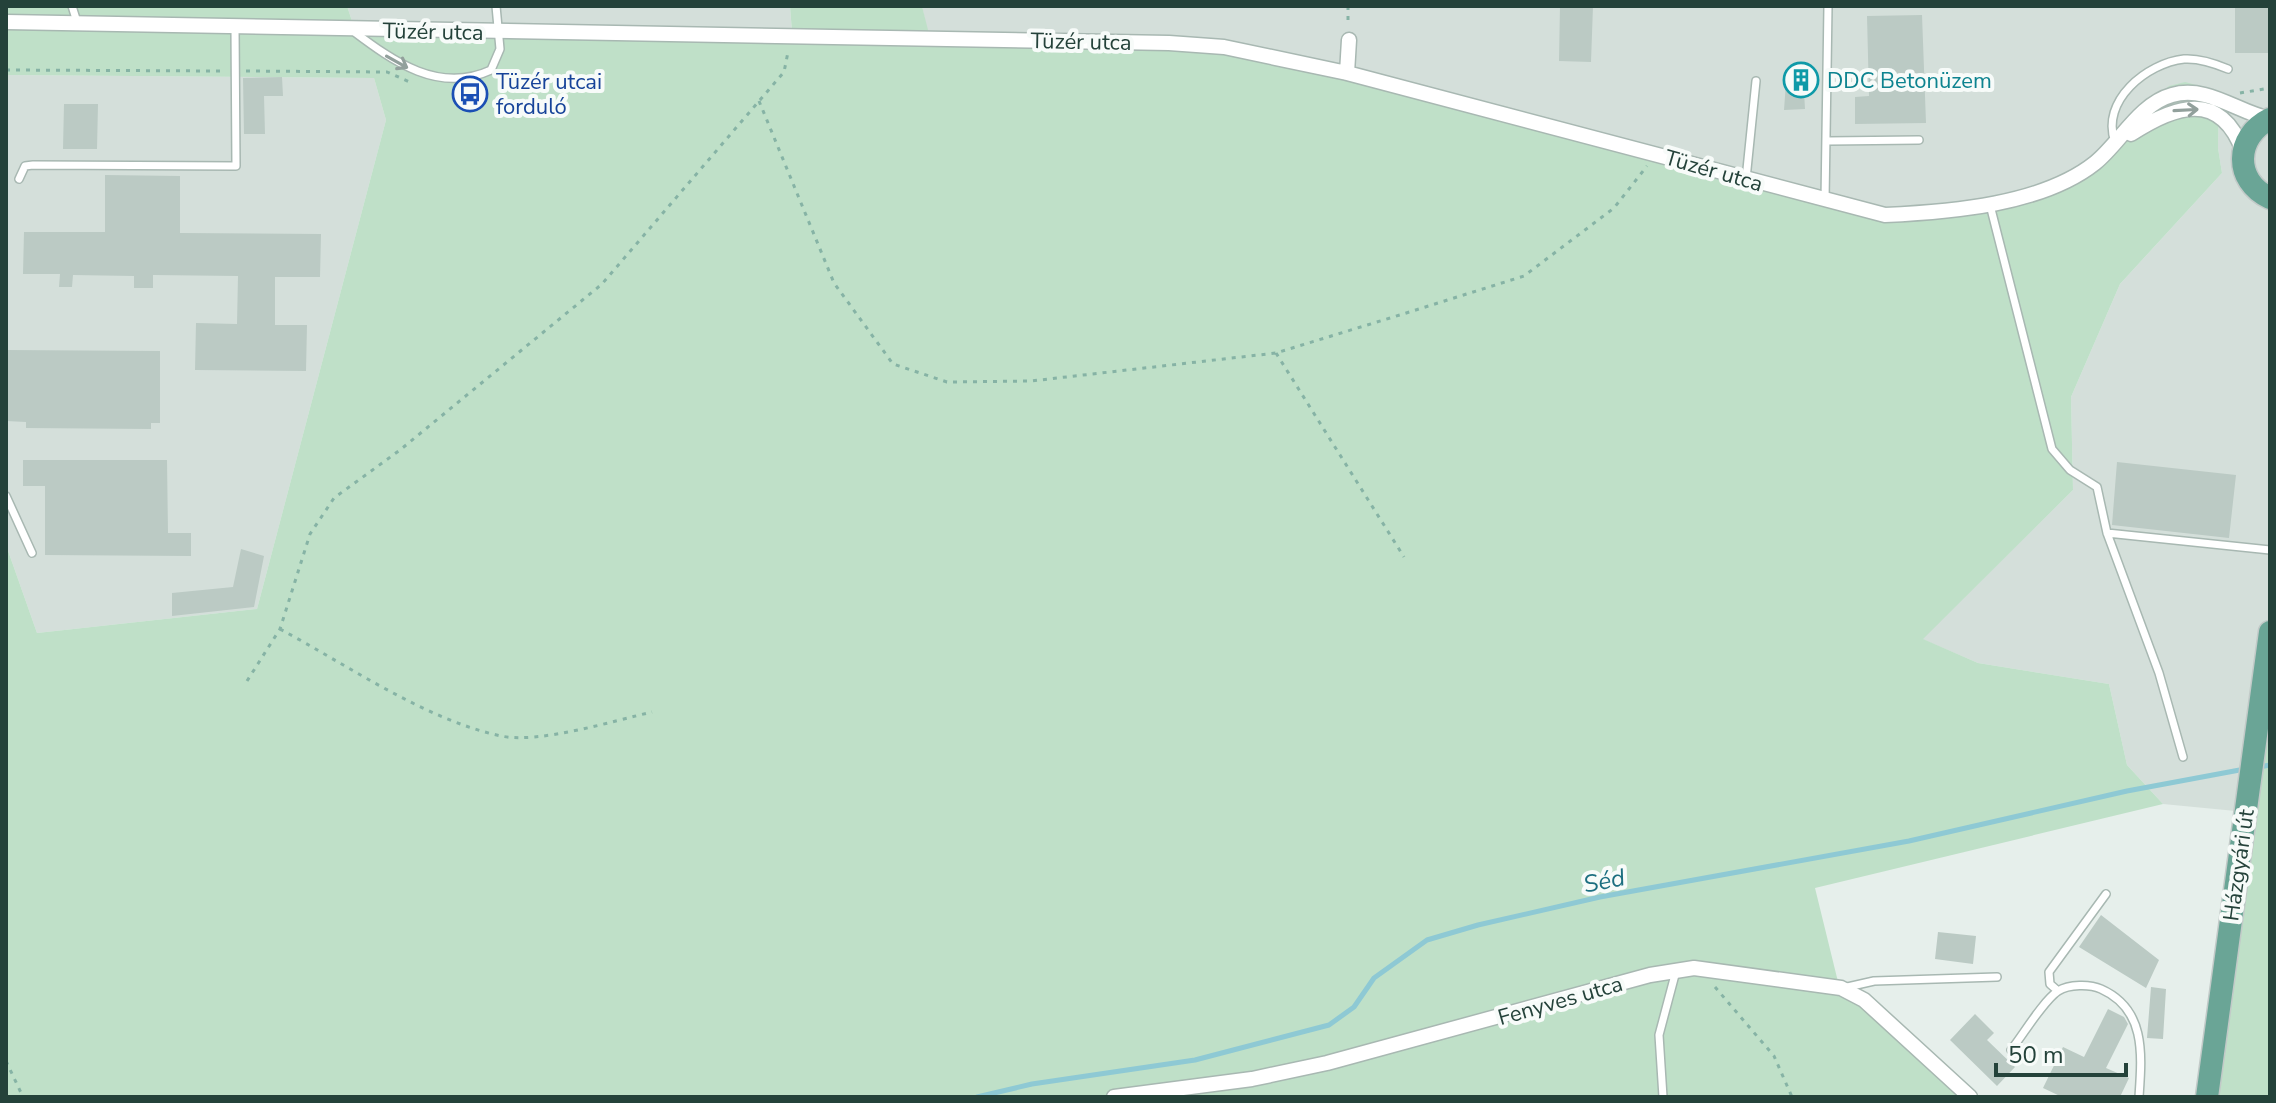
<svg xmlns="http://www.w3.org/2000/svg" width="2276" height="1103" viewBox="0 0 2276 1103" font-family="'Nunito Sans',sans-serif">
<style>
.built{fill:#d4dfda}
.green{fill:#bfe0c8}
.lines{fill:none;stroke-linecap:round;stroke-linejoin:round}
.stream{stroke:#8ec9d4;stroke-width:5}
.building{fill:#bbcac4}
.service-casing{stroke:#a8b8b2;stroke-width:10}
.minor-casing{stroke:#a8b8b2;stroke-width:17}
.primary-casing{stroke:#c2cac8;stroke-width:25}
.path{stroke:#86b3a5;stroke-width:3;stroke-dasharray:4 6;stroke-linecap:butt}
.service{stroke:#fff;stroke-width:7}
.minor{stroke:#fff;stroke-width:14}
.primary{stroke:#6aa596;stroke-width:22}
.oneway{stroke:#92a09c}
.labels{text-anchor:middle;stroke-width:8;stroke-linejoin:round;paint-order:stroke}
.street-label{font-size:22px;fill:#24423a;stroke:#f7fbf9}
.culture-label{font-size:22px;fill:#0d838f;stroke:#f7fbf9;text-anchor:start}
.transit-label{font-size:22px;fill:#164399;stroke:#f7fbf9;text-anchor:start}
.water-label{font-size:24px;font-style:italic;fill:#1c6f80;stroke:#f7fbf9}
</style>
<rect width="100%" height="100%" fill="#e6efeb"/>
<!-- built -->
<path class="built" d="M347 6H790L792 33 354 27Z
M922 6H2270V740L2256 737 2246 812 2163 804 2127 765 2109 684 1978 663 1922 639 2073 490 2071 397 2120 284 2222 173 2218 148 2219 91 2112 139 2076 168 2033 187 1989 202 1885 213 928 34Z
M6 75 374 78 386 120 257 609 37 633 6 545Z"/>
<!-- green -->
<path class="green" d="M6 6H347L354 27 792 32 790 6H922L929 34 1225 44 1885 213C1949 206 2021 204 2076 168 2111 145 2136 110 2169 86L2185 82 2219 91 2218 148 2222 173 2120 284 2071 397 2073 490 1923 639 1978 663 2109 684 2127 765 2163 804 1815 888 1840 990 1852 994 1967 1097H6V545L37 633 257 609 386 120 374 78 6 75Z
M2255 737 2270 740V1097H2209Z"/>
<g class="lines">
<!-- stream -->
<path class="stream" d="M2259 767 2270 765
M977 1097 1032 1084 1195 1060 1329 1025 1354 1007 1374 978 1427 940 1478 925 1600 897 1909 841 2127 791 2245 769"/>
</g>
<!-- building -->
<path class="building" d="M1560 6H1593L1591 62 1559 61Z
M2235 6H2270V53H2235Z
M1922 15 1926 123 1855 124V97L1869 96 1867 16Z
M1814 68 1815 90 1804 91 1805 109 1784 110 1787 69Z
M282 77 283 96H264L265 134H244L243 78Z
M64 104H98L97 149H63Z
M105 175 180 176V233L321 234 320 277H275V325H307L306 371 195 370 196 323 237 324 238 276 153 275V288H134V276L73 275 72 287H59L60 274H23L24 232H105Z
M6 350 160 351V423H151V429L26 428V422L6 421Z
M23 460H167L168 533H191V556L45 555V486H23Z
M2117 462 2236 475 2229 538 2112 525Z
M241 549 264 556 254 607 172 616V593L233 587Z
M2101 915 2159 960 2146 988 2079 947Z
M1938 932 1976 936 1973 964 1935 959Z
M2151 987 2166 989 2163 1039 2147 1038Z
M2108 1009 2124 1017 2128 1024 2106 1068 2129 1078 2120 1097H2062L2043 1088 2063 1047 2084 1057Z
M1975 1014 1994 1033 1987 1040 2015 1067 1997 1086 1950 1040Z"/>
<g class="lines">
<!-- service casing -->
<g class="service-casing">
<path id="service" d="M72 6 77 22
M353 31C394 62 439 94 491 70L500 49 496 6
M1828 141 1919 140
M2115 142C2100 101 2147 63 2184 59 2199 58 2214 63 2228 69
M19 179 25 166 33 165 236 166 235 27
M1746 179 1756 81
M1825 200 1828 6
M1990 205 2052 449 2070 470 2097 487 2107 533 2159 673 2183 757
M6 496 32 553
M2107 533 2270 550
M1843 988 1874 981 1997 977
M2058 991 2050 984 2049 972 2106 894
M2011 1050C2023 1035 2043 1001 2058 991 2069 984 2090 984 2101 989 2146 1009 2142 1054 2139 1097
M1663 1097 1659 1035 1676 971"/>
</g>
<!-- minor casing -->
<g class="minor-casing">
<path id="minor" d="M6 22 1169 43 1224 47 1347 73 1885 215C1950 212 2042 205 2095 163 2120 143 2139 104 2172 95 2207 85 2237 112 2270 119
M1347 73 1349 40
M2131 134C2174 106 2220 89 2243 151
M1114 1097 1252 1079 1327 1063 1650 975 1694 968 1841 988 1864 1000 1970 1097"/>
</g>
<!-- primary casing -->
<g class="primary-casing">
<path id="primary" d="M2270 119C2235 136 2233 181 2270 198
M2207 1097 2270 632"/>
</g>
<!-- path -->
<path class="path" d="M1348 6V24
M6 70 222 71
M246 71 387 72 412 83
M2240 93 2270 88
M759 101 834 283 893 364 947 382 1031 381 1276 353 1403 314 1524 276 1614 208 1647 166
M1276 353 1404 557
M280 629C347 665 426 720 501 736 539 744 613 721 652 712
M247 681 280 629 310 534 334 498 400 450 602 284 784 72 788 52
M1715 987 1774 1056 1792 1097
M6 1061 23 1097"/>
<!-- service -->
<use href="#service" class="service"/>
<!-- minor -->
<use href="#minor" class="minor"/>
<!-- primary -->
<use href="#primary" class="primary"/>
</g>
<!-- one-way arrows -->
<defs><path id="oneway-shaft" d="M-6 0H5M1.5-3L5.5 0L1.5 3" fill="none" stroke-width="1.6" stroke-linecap="round" stroke-linejoin="round" transform="scale(2)"/></defs>
<g class="oneway">
<use href="#oneway-shaft" transform="translate(397 62) rotate(29)"/>
<use href="#oneway-shaft" transform="translate(2186 110) rotate(-3)"/>
</g>
<!-- icons -->
<defs>
<g id="building-ring" transform="scale(1.8)"><circle r="9.5" fill="#f7fbf9" stroke="#0f9aa8" stroke-width="1.5"/><path d="M-4-6H4V6H1V3H-1V6H-4ZM-2.5-4.3h1.7v1.8h-1.7ZM.8-4.3h1.7v1.8H.8ZM-2.5-1h1.7V.8h-1.7ZM.8-1h1.7V.8H.8Z" fill="#0f9aa8"/></g>
<g id="bus-ring" transform="scale(1.8)"><circle r="9.5" fill="#f7fbf9" stroke="#1a4fb4" stroke-width="1.5"/><path d="M-5-6H5V4H4V6H2V4H-2V6H-4V4H-5ZM-3.5-4V0h7V-4ZM-3.5 1.2v1.5H-2V1.2ZM2 1.2v1.5H3.5V1.2Z" fill="#1a4fb4"/></g>
</defs>
<g fill-rule="evenodd">
<use href="#building-ring" x="1801" y="80"/>
<use href="#bus-ring" x="470" y="94"/>
</g>
<g class="labels">
<!-- street labels -->
<g class="street-label">
<text transform="translate(433 31) rotate(1)" y="8">Tüzér utca</text>
<text transform="translate(1081 41) rotate(1)" y="8">Tüzér utca</text>
<text transform="translate(1714 170) rotate(16)" y="8">Tüzér utca</text>
<text transform="translate(2238 865) rotate(-82)" y="8">Házgyári út</text>
<text transform="translate(1560 1000) rotate(-16)" y="8">Fenyves utca</text>
</g>
<!-- culture labels -->
<g class="culture-label">
<text x="1827" y="88">DDC Betonüzem</text>
</g>
<!-- transit labels -->
<g class="transit-label">
<text x="496" y="89">Tüzér utcai<tspan x="496" dy="25">forduló</tspan></text>
</g>
<!-- water labels -->
<g class="water-label">
<text transform="translate(1604 881) rotate(-11)" y="8">Séd</text>
</g>
</g>
<!-- border -->
<rect width="2276" height="1103" fill="none" stroke="#24423a" stroke-width="16"/>
<!-- scale -->
<path d="M1996 1063v12h130v-12" fill="none" stroke="#24423a" stroke-width="4"/>
<text x="2008" y="1063" font-size="24" fill="#24423a" stroke="#f7fbf9" stroke-width="6" paint-order="stroke">50 m</text>
</svg>
